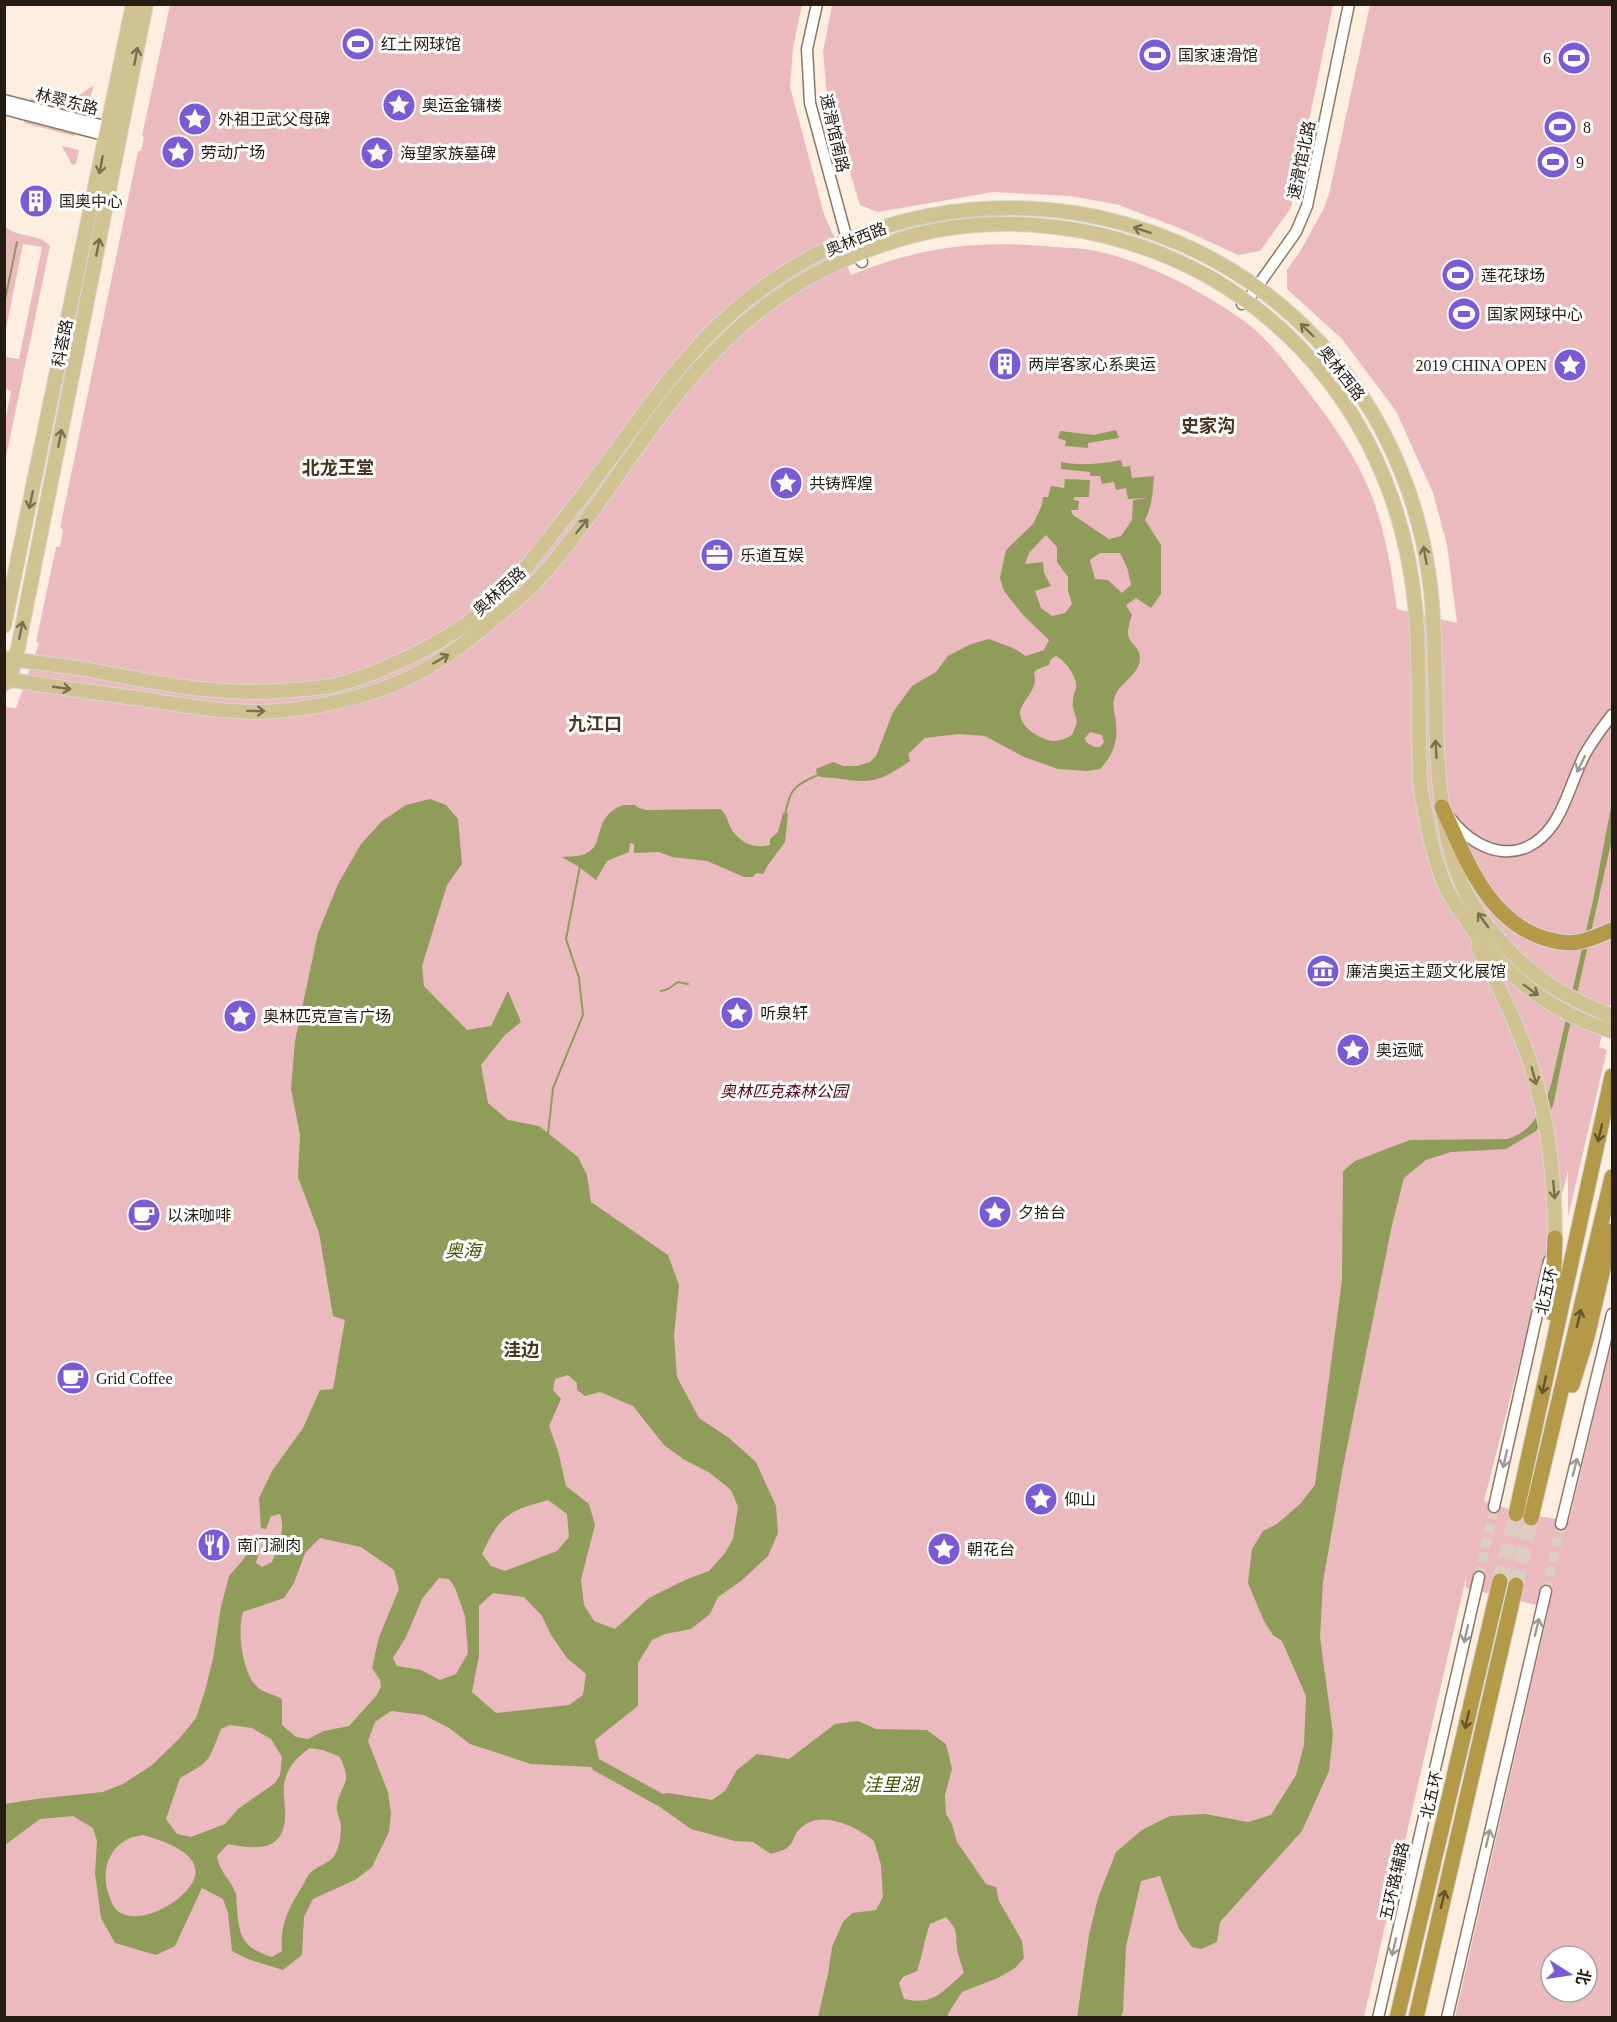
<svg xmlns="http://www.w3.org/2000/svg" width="1617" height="2022" viewBox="0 0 1617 2022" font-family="'Times New Roman','Noto Sans SC',serif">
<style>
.green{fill:#ebbabf;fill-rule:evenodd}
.water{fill:#909c5a;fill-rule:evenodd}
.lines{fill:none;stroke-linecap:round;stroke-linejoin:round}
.stream{stroke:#909c5a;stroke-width:2}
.minor-tunnel{stroke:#ddcec0;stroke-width:10;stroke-dasharray:10 5;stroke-linecap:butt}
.highway-tunnel{stroke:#ddcec0;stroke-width:15;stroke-dasharray:15 8;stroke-linecap:butt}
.minor-casing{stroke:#8f7762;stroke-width:13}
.major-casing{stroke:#d8d6d5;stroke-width:16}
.highway-casing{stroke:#d8d6d5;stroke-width:17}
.minor{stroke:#fff;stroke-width:10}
.major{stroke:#d1c291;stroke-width:14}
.highway{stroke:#b39948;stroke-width:15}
.oneway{stroke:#7b6f52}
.oneway2{stroke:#9d9995}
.oneway3{stroke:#65542b}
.labels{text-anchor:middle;stroke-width:6;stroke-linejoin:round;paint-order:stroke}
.poi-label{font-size:16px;fill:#251c13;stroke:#fff;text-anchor:start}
.street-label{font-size:16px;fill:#251c13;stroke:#fff}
.park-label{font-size:16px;font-style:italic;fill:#58001c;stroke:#fff}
.neighbourhood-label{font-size:18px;font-weight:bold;fill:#4a3521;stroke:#fff}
.water-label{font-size:18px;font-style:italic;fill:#485200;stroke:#fff}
</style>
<rect width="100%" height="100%" fill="#feeedf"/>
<!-- green -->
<path class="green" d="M170 5H802L793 48 790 87 824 214 851 275C921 246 980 240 1055 247 1069 248 1083 248 1096 251 1145 261 1202 291 1243 320 1265 336 1282 358 1299 380 1324 412 1349 445 1366 482 1384 522 1391 566 1397 609L1457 623 1447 545 1433 493 1396 411 1342 339 1287 289V270L1302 248 1324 208 1329 194 1370 5H1612V707L1603 719 1612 729V1006L1609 1005 1599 1047 1607 1050 1568 1217V1171L1484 1501 1525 1514 1569 1521 1612 1342V2017H1455L1549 1608 1466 1588V1578L1364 2017H5L4 707 16 708 39 643 36 642 56 547H60L63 529 60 528 138 151H141L144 137 142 136ZM1551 1956H1587V1992H1551Z
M832 5H1333L1291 208 1260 251 1238 255 1184 230 1119 205 1071 196 993 192 878 212 860 205 827 97 823 52Z
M94 85 88 105 70 101Z
M31 98 84 111 83 115 30 102Z
M24 120 75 133 74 136 24 123Z
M62 146 79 150 76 164 72 165Z
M4 226C19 239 38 232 50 246L5 462V422L11 391 5 389V357L19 359 42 247 23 244 5 334Z"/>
<!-- water -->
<path class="water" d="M1116 430 1119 438 1088 443V448L1065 446 1066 441 1058 438 1060 431 1094 435Z
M1121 460 1123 467 1130 466 1132 478 1154 476C1153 491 1152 507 1145 520L1161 545V594L1151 608 1136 598 1126 605 1132 615C1130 622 1126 631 1129 638 1132 645 1140 648 1140 658 1140 676 1117 683 1114 700 1112 709 1116 715 1116 723 1118 742 1113 755 1100 769L1087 771 1058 769 1024 757 985 736 959 734 925 738 908 754 910 761C879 782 872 784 835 778 828 777 824 779 817 775L816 769 833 762 843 766H857L870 762 876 756 893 712 912 686 936 672 948 656 971 644 989 639 1013 648 1026 656 1044 650 1049 640 1023 615 1004 591 1000 578 1006 550 1033 524 1042 505 1043 497H1048L1051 486 1064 488 1065 479 1090 480 1089 497H1074V500L1079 501 1078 510H1071L1073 515 1109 539 1121 536 1132 520 1133 500 1147 498 1128 499 1126 488 1116 490 1114 482 1102 484 1100 476H1090V472L1061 469V462C1082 466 1101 464 1121 460ZM1046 535 1057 547V562L1068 577V591L1072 604 1065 613 1052 616 1041 608 1035 591 1051 586 1044 573 1043 562 1025 564 1029 553ZM1100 553H1120L1127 567 1131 585 1122 593 1108 580 1095 579 1090 560ZM1056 656C1065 660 1078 678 1076 688 1074 694 1072 701 1073 708 1077 723 1079 719 1072 735 1067 738 1060 741 1054 741 1040 740 1015 725 1021 708 1024 701 1030 695 1033 688 1040 673 1024 673 1049 665L1051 659ZM1090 732 1102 735 1104 742 1100 747H1094L1086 742 1085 738Z
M430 799 446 805 458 819 462 864 447 885 422 966 424 986 467 1030 491 1026 508 991 521 1022 504 1036 481 1065 488 1103 508 1120 539 1126 578 1157 587 1175 591 1202 668 1255 679 1285 674 1336 677 1377 699 1418 729 1438 756 1462 776 1506 778 1533 768 1556 741 1581 718 1597 710 1614 691 1629 665 1634 652 1640 638 1663V1706L595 1740 599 1759 663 1794 668 1793 712 1800 725 1791 737 1770 757 1754 789 1759 835 1724 858 1721 876 1729 927 1730 946 1744 952 1769 945 1795 946 1814 952 1824 957 1842 986 1884 996 1887 999 1901 1022 1941 1024 1958 1015 1968 998 1978 962 1992 948 2014V2017H818L828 1974 832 1947 843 1922 852 1913 876 1910 883 1897 881 1865 874 1841C855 1826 818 1807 798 1831 794 1835 793 1844 788 1847 784 1851 776 1852 771 1854L753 1842 735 1841 691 1829 660 1807 593 1770 591 1767 531 1764 470 1744 449 1728 424 1715 391 1711 375 1722 368 1741 388 1792 391 1813 389 1832 372 1867 355 1880 313 1899 304 1917 302 1955 283 1970 248 1959 232 1951 228 1913 223 1899 202 1888 175 1946 156 1955 115 1943 101 1918 95 1873 97 1841 93 1828 73 1816 40 1819 5 1845V1804L36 1799 103 1792 123 1784 152 1765 179 1739 196 1718 205 1691 213 1659 221 1607 229 1576 243 1560 252 1545 260 1549 256 1563 262 1567 272 1562C278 1547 286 1530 280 1514L271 1516 266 1529 261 1528 259 1498 272 1471 303 1428 320 1390 333 1389 345 1320 333 1316 319 1233 298 1177 300 1135 291 1089 295 1041 318 933 338 884 361 844 382 821 406 805ZM568 1375 577 1383V1390L585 1396 600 1392 633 1406 664 1445 683 1459 710 1473 731 1490 738 1507 733 1539 725 1553 709 1571 685 1580 649 1598 615 1629 594 1621 584 1605 581 1580 595 1525 589 1504 566 1486 558 1451 549 1426 561 1399 553 1390 555 1379ZM548 1500 567 1514 569 1537 557 1551 505 1571 491 1566 482 1554C500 1515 508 1511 548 1500ZM320 1538 361 1547 394 1570 399 1589 379 1637 372 1668 380 1680 381 1687 377 1695 349 1726 324 1731 308 1739 296 1737 282 1725V1699C275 1695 266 1693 260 1689 242 1677 237 1630 243 1612L284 1598 294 1583 305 1553ZM439 1578 449 1579 455 1588 465 1616 468 1653 456 1674 440 1680 421 1670 397 1666 393 1658 406 1637 422 1599ZM493 1593 524 1597 542 1616 551 1635 567 1658 586 1674 583 1695 569 1705 496 1713 472 1692 479 1656V1606ZM230 1725 252 1728 271 1739 282 1757 280 1775 275 1783 238 1809 225 1824 191 1837 177 1834 166 1819 180 1778C211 1761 208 1762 221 1729ZM310 1748 323 1750 340 1757C353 1786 342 1780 337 1805 336 1813 341 1820 341 1827 341 1835 339 1848 335 1855 329 1864 316 1866 309 1874 306 1879 303 1885 300 1890 287 1911 280 1926 282 1951L272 1957C243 1948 239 1937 237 1908 236 1904 237 1898 236 1894 231 1879 220 1874 217 1856L228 1844C254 1849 283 1853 285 1818 286 1807 283 1796 284 1785 286 1768 297 1757 310 1748ZM143 1835C176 1844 220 1863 179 1898 164 1910 138 1923 119 1912 113 1908 110 1898 108 1892 102 1872 107 1851 126 1840 130 1837 138 1836 143 1835ZM946 1917C961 1934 954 1935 958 1954 960 1960 962 1967 964 1973 942 1991 935 2006 904 1999L899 1983 903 1977 917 1971C923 1955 924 1939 930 1924Z
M1612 802V839L1563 1056 1553 1106 1536 1131 1506 1149 1451 1152 1426 1160 1404 1178 1392 1225 1343 1467 1323 1582 1320 1637 1333 1734 1329 1771 1302 1831 1220 1922 1217 1942 1201 1949 1192 1947 1179 1929 1160 1876 1141 1881 1126 1947 1123 2012 1121 2017 1077 2018 1089 1935 1098 1898 1116 1852 1142 1830 1170 1816 1205 1814 1248 1822 1271 1815 1296 1775 1304 1745 1306 1696 1282 1641 1273 1635 1264 1621 1248 1583 1252 1549 1263 1531 1277 1524 1300 1504 1315 1485 1342 1280 1343 1171 1355 1161 1410 1140 1508 1139C1533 1131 1543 1109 1551 1085L1594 896Z
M623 805H635L639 808 647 810 721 809C728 817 728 823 732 830 741 843 754 849 770 845V839L778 832 783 813 788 814 785 842 768 865 763 874 756 873 753 877H744L707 861 672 857 659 852 634 853V844L630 843 629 852 607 861 596 880 579 867 562 857C569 856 579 857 585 854 607 845 590 818 623 805Z"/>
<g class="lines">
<!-- stream -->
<path class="stream" d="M4 305 17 242
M785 816C789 790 794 785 818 775
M661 991 668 989 678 982 688 984
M548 1134 553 1088 583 1015 579 978 566 939 580 866"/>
<!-- minor-tunnel -->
<path class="minor-tunnel" d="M1479 1577 1494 1507
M1546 1591 1561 1524"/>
<!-- highway-tunnel -->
<path class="highway-tunnel" d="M1500 1581 1516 1514
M1516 1585 1531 1518"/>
<!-- minor casing -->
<g class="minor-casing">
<path id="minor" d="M817 4 807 49 810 103 845 232 856 254 862 262
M4 100 112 128
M4 109 111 137
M1242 304 1247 301 1296 232 1307 206 1349 4
M1451 819C1479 855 1524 867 1554 823 1567 803 1573 778 1584 756 1592 741 1602 728 1612 715
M1494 1507 1549 1261
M1561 1524 1612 1314
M1378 2018 1479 1577
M1447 2018 1546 1591"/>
</g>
<!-- major casing -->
<g class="major-casing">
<path id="major" d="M4 626 133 4
M4 658C31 662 59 665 85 669 157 683 219 697 293 690 308 689 324 688 339 684 370 676 397 663 425 649 455 633 486 611 509 587 520 576 529 563 539 551 563 521 587 490 610 459 671 375 720 305 815 255 913 205 1026 194 1132 226 1299 276 1413 419 1431 592 1439 669 1431 747 1445 824 1449 847 1454 870 1465 891 1475 912 1490 930 1506 947 1536 980 1571 1000 1612 1016
M4 679C51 686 97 693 143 699 180 705 221 712 259 712 300 711 357 700 395 684 427 671 457 650 483 628 500 613 520 599 536 582 601 511 646 422 714 352 765 298 829 260 901 239 974 217 1057 220 1130 243 1294 294 1399 437 1415 605 1420 651 1418 698 1419 745 1420 760 1419 776 1421 791 1427 821 1432 853 1443 881 1449 896 1458 909 1467 921 1502 973 1552 1014 1612 1031
M4 684 10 680 18 648 146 4
M1478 946C1498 986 1519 1026 1532 1069 1549 1123 1555 1181 1555 1238"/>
</g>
<!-- highway casing -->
<g class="highway-casing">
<path id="highway" d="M1442 807C1466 858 1487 922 1547 939 1557 942 1567 944 1578 942 1590 940 1602 934 1612 930
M1552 1313 1555 1238
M1572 1385 1587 1337 1612 1231
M1516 1514 1612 1076
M1531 1518 1612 1177
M1397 2018 1500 1581
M1416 2018 1516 1585"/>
</g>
<!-- minor -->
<use href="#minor" class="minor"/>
<!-- major -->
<use href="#major" class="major"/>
<!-- highway -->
<use href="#highway" class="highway"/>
</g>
<!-- one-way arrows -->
<defs><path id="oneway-shaft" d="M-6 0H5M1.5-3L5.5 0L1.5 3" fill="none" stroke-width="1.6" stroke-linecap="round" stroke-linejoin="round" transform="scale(1.5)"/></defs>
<g class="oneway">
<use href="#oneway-shaft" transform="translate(136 56) rotate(-79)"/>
<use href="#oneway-shaft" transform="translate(101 165) rotate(101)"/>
<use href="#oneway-shaft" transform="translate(1142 230) rotate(-162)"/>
<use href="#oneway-shaft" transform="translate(98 247) rotate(-79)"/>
<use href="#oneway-shaft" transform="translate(1307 330) rotate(-136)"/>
<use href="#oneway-shaft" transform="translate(60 438) rotate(-79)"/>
<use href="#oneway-shaft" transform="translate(31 500) rotate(102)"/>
<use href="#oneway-shaft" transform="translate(582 526) rotate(-51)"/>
<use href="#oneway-shaft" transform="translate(1425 555) rotate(-100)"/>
<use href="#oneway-shaft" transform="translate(21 630) rotate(-79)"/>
<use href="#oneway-shaft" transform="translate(441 659) rotate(-30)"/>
<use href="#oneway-shaft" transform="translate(62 688) rotate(8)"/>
<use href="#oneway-shaft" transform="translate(256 711) rotate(1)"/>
<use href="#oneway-shaft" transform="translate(1436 749) rotate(-93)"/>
<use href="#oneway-shaft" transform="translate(1483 920) rotate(-126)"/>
<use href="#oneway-shaft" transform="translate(1531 990) rotate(36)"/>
<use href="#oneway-shaft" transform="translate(1534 1076) rotate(75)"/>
<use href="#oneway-shaft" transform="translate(1554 1190) rotate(85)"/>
</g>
<g class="oneway2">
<use href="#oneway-shaft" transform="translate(1581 764) rotate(116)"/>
<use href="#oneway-shaft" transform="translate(1505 1459) rotate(103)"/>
<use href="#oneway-shaft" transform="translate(1575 1467) rotate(-76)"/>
<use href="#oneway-shaft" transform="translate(1537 1627) rotate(-76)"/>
<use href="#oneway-shaft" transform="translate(1466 1634) rotate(103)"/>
<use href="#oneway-shaft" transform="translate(1488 1838) rotate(-77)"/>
<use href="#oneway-shaft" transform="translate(1394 1947) rotate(103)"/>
</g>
<g class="oneway3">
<use href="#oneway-shaft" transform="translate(1600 1133) rotate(103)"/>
<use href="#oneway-shaft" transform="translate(1579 1318) rotate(-76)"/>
<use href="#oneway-shaft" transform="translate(1544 1385) rotate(102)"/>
<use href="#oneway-shaft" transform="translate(1467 1720) rotate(103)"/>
<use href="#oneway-shaft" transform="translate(1443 1899) rotate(-77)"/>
</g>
<!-- icons -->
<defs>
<g id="stadium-disc" transform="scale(1.725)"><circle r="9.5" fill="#7a5bd5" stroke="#fff"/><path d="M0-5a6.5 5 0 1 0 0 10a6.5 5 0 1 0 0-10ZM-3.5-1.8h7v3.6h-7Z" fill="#fff"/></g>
<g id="sight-disc" transform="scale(1.725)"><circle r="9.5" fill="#7a5bd5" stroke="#fff"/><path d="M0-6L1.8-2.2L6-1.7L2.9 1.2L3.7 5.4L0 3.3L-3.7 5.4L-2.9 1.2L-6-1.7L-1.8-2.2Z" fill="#fff"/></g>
<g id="building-disc" transform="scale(1.725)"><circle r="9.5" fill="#7a5bd5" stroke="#fff"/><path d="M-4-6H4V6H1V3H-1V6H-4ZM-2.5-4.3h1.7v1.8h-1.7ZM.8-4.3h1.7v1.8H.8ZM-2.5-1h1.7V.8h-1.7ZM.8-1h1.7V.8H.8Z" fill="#fff"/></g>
<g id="office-disc" transform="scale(1.725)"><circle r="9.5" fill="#7a5bd5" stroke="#fff"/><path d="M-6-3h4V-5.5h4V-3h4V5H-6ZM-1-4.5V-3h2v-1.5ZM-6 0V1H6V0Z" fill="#fff"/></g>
<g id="museum-disc" transform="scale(1.725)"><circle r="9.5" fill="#7a5bd5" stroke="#fff"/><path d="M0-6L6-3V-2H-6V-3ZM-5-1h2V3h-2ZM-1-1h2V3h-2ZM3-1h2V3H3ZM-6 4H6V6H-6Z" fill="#fff"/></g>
<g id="cafe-disc" transform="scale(1.725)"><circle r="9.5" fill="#7a5bd5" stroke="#fff"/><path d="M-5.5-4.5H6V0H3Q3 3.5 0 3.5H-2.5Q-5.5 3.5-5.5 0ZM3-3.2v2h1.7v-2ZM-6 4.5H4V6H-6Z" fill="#fff"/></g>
<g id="restaurant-disc" transform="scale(1.725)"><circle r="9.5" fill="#7a5bd5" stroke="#fff"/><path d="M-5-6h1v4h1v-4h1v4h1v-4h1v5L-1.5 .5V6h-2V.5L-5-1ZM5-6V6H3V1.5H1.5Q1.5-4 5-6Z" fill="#fff"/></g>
</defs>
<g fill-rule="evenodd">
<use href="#stadium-disc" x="358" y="44"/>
<use href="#stadium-disc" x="1155" y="55"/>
<use href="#stadium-disc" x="1574" y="58"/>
<use href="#sight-disc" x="399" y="105"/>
<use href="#sight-disc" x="195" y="119"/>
<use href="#stadium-disc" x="1560" y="127"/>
<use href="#sight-disc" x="178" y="152"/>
<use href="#sight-disc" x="377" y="153"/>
<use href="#stadium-disc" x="1553" y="162"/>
<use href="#building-disc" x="36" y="201"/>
<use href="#stadium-disc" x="1458" y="275"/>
<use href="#stadium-disc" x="1464" y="314"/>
<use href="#building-disc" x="1005" y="364"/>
<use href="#sight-disc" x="1570" y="365"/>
<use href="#sight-disc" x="786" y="483"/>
<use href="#office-disc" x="717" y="555"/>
<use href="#museum-disc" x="1323" y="971"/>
<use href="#sight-disc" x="737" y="1013"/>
<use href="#sight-disc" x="240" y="1016"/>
<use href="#sight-disc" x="1353" y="1050"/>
<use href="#sight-disc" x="995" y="1212"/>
<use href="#cafe-disc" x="144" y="1215"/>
<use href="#cafe-disc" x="73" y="1378"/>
<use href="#sight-disc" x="1041" y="1499"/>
<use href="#restaurant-disc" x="214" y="1545"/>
<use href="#sight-disc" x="944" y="1549"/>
</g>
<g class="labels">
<!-- poi labels -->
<g class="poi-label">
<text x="381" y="50">红土网球馆</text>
<text x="1178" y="61">国家速滑馆</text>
<text x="1551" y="64" text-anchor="end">6</text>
<text x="422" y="111">奥运金镛楼</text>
<text x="218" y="125">外祖卫武父母碑</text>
<text x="1583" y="133">8</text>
<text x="201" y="158">劳动广场</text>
<text x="400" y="159">海望家族墓碑</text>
<text x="1576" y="168">9</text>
<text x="59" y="207">国奥中心</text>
<text x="1481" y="281">莲花球场</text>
<text x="1487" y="320">国家网球中心</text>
<text x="1028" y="370">两岸客家心系奥运</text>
<text x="1547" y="371" text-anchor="end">2019 CHINA OPEN</text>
<text x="809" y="489">共铸辉煌</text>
<text x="740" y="561">乐道互娱</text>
<text x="1346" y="977">廉洁奥运主题文化展馆</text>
<text x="760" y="1019">听泉轩</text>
<text x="263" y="1022">奥林匹克宣言广场</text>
<text x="1376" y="1056">奥运赋</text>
<text x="1018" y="1218">夕拾台</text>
<text x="167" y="1221">以沫咖啡</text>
<text x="96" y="1384">Grid Coffee</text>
<text x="1064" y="1505">仰山</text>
<text x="237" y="1551">南门涮肉</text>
<text x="967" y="1555">朝花台</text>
</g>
<!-- street labels -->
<g class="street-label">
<text transform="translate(67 101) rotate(14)" y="6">林翠东路</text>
<text transform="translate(835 133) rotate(77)" y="6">速滑馆南路</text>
<text transform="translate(1301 160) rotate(-78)" y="6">速滑馆北路</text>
<text transform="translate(856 239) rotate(-22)" y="6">奥林西路</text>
<text transform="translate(62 343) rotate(-79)" y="6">科荟路</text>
<text transform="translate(1342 373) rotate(52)" y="6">奥林西路</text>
<text transform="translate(499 591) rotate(-42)" y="6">奥林西路</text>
<text transform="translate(1546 1291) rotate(-77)" y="6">北五环</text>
<text transform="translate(1431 1795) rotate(-77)" y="6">北五环</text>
<text transform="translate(1394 1881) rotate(-77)" y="6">五环路辅路</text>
</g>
<!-- park labels -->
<g class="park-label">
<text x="784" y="1097">奥林匹克森林公园</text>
</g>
<!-- neighbourhood labels -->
<g class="neighbourhood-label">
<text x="1208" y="432">史家沟</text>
<text x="338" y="474">北龙王堂</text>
<text x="595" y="730">九江口</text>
<text x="521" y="1356">洼边</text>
</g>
<!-- water labels -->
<g class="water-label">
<text x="463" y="1257">奥海</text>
<text x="891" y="1791">洼里湖</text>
</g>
</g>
<!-- border -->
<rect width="1617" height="2022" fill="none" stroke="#251c13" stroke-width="12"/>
<!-- north arrow -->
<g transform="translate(1569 1974) rotate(102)"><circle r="28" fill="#ffffff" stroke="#a8a4a1" stroke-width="1.5"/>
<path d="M0-4.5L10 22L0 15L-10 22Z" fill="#7a5bd5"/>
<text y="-9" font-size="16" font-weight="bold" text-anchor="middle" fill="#251c13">北</text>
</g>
</svg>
